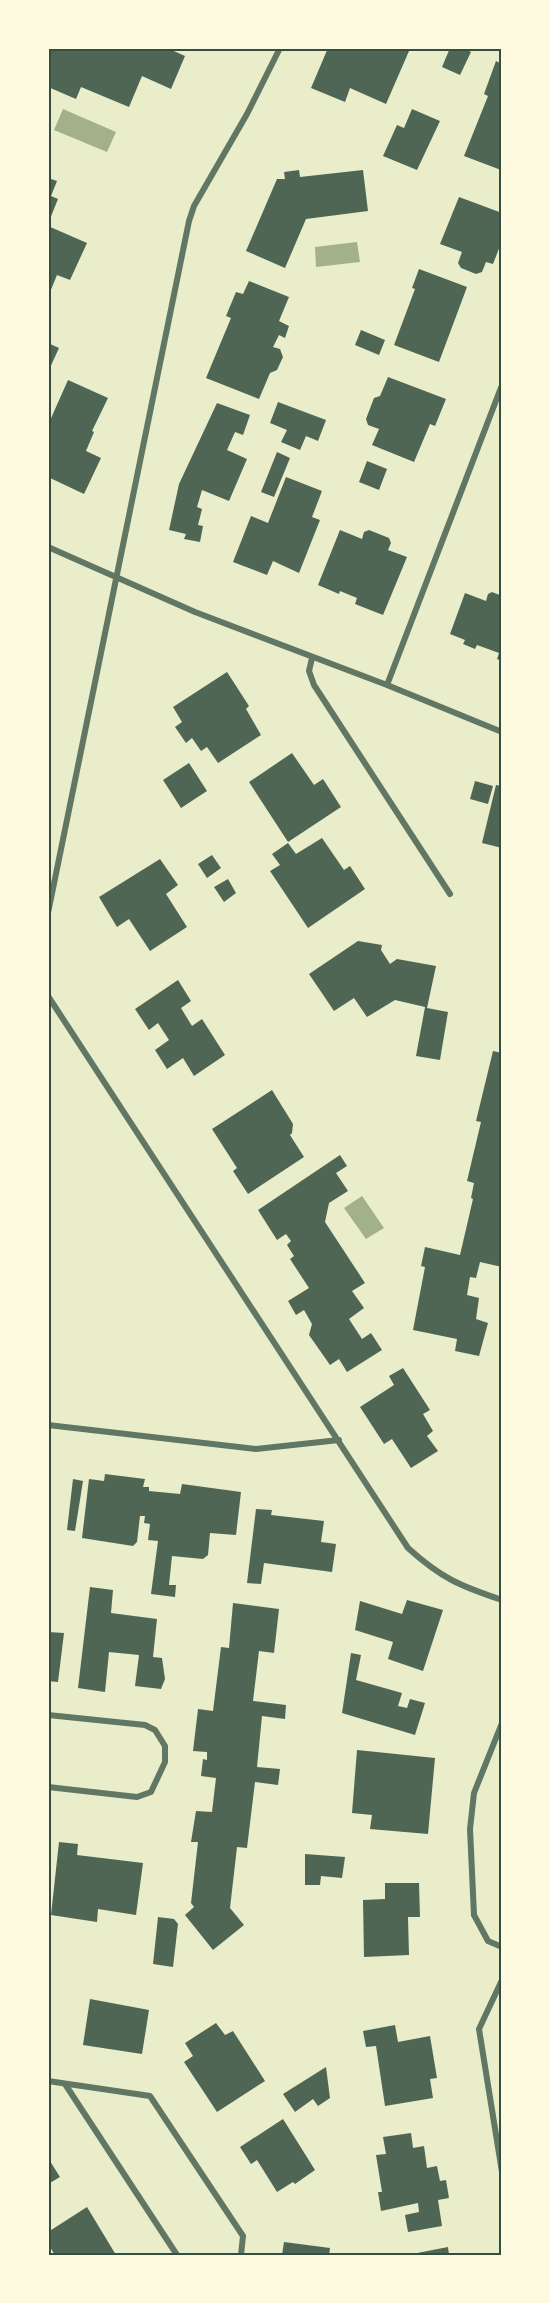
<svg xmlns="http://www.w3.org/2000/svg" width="550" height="2303" viewBox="0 0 550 2303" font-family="Signika,sans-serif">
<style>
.water{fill:#a3b18a}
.building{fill:#4f6655}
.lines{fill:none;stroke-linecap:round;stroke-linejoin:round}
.minor{stroke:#617663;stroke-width:6}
.neatline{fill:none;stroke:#344e41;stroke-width:2}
</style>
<rect width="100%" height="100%" fill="#e9edc9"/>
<!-- water -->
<path class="water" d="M63 109 116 132 107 152 54 130Z
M357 242 360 262 316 267 315 247Z
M362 1196 384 1228 366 1239 344 1208Z"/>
<!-- building -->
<path class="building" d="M50 48H167L185 56 171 89 142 76 129 107 81 87 76 99 48 87V53Z
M328 48H402L409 51 386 104 350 88 345 102 311 88Z
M450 48H463L471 52 460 75 442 67Z
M496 61 502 64 501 170 464 156 488 96 484 94Z
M412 109 440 121 417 170 383 156 397 125 404 128Z
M299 170 300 177 363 170 368 211 306 219 285 268 246 251 277 179H285L284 172Z
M48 178 57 181 51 196 58 199 48 224Z
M459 197 502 213V241L493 264 486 262 482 272 476 274 461 268 458 263 462 252 440 244Z
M48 226 87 243 70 280 57 275 48 297Z
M419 269 467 287 439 362 394 345 415 289 412 288Z
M249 281 289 297 279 321 289 326 285 338 279 335 273 347 280 349 283 357 277 370 270 373 259 399 206 378 231 318 226 316 236 292 243 294Z
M361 330 385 340 379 355 355 345Z
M48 343 59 348 48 372Z
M388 377 446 399 435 426 430 424 414 462 372 445 379 429 368 425 366 419 374 398 380 396Z
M68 380 108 398 92 431 94 432 86 451 101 458 84 494 48 477V425Z
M278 402 326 420 318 441 306 436 300 450 281 442 287 430 270 423Z
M217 403 250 415 243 435 235 432 227 450 247 459 229 501 202 490 197 507 202 509 198 525 203 526 200 542 184 539 186 534 169 530 179 484Z
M277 452 290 458 274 497 261 492Z
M367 461 387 469 379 490 359 482Z
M286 477 322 491 312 517 320 520 299 573 273 561 267 575 233 562 251 516 268 523Z
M340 530 362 539 364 532 369 530 389 538 391 543 388 550 407 557 383 615 355 604 357 598 340 591 339 594 318 585Z
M492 592 502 596V661L497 659 499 653 477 645 475 649 463 644 465 640 450 634 465 593 486 601 488 594Z
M227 672 249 706 246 709 261 735 218 763 207 747 201 751 192 738 186 743 175 727 182 722 173 707Z
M292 753 314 785 323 779 341 807 288 842 249 782Z
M189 763 207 791 181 808 163 780Z
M475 781 493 786 488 804 470 799Z
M496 785 502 786V848L482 843Z
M322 838 344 870 350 866 365 889 308 928 270 871 280 865 272 854 288 843 296 854Z
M212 855 221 868 207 878 198 864Z
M160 859 178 885 166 894 187 927 150 951 129 919 117 927 99 897Z
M228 879 236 893 224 902 214 887Z
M358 941 382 945 381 950 390 964 397 959 436 966 427 1008 448 1012 440 1060 416 1056 425 1007 395 1000 367 1017 354 998 334 1011 309 974Z
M178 980 191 1001 181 1008 192 1026 202 1019 225 1055 194 1076 183 1058 167 1069 155 1050 169 1040 158 1023 149 1030 135 1009Z
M493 1051 502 1053V1267L480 1262 476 1278 470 1277 467 1295 479 1298 476 1319 488 1323 479 1356 455 1351 457 1339 413 1330 425 1267 421 1266 425 1247 460 1255 473 1199 471 1198 474 1183 467 1181 481 1122 476 1121Z
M272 1090 293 1124 292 1133 290 1135 304 1157 248 1194 233 1171 237 1168 212 1129Z
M340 1155 347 1166 336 1173 348 1191 329 1203 325 1222 365 1283 352 1291 364 1308 349 1319 362 1339 371 1333 382 1350 347 1372 339 1359 330 1365 309 1335 312 1324 304 1310 296 1315 288 1301 309 1288 290 1259 294 1256 287 1245 291 1241 286 1234 277 1240 258 1210Z
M403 1368 430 1410 423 1414 433 1431 427 1436 438 1451 411 1468 392 1439 384 1444 360 1407 394 1385 389 1376Z
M105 1474 145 1479 143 1487H149V1491L180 1494 182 1484 241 1492 236 1535 210 1533 208 1555 203 1559 172 1556 169 1585H176L175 1597 151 1594 158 1541 148 1540 150 1524 144 1523 145 1516H140L137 1542 133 1546 82 1538 89 1479 104 1481Z
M73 1479 83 1481 75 1531 67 1530Z
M256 1509 272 1510 271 1515 324 1521 321 1542 336 1544 332 1572 264 1563 261 1584 247 1583Z
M90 1587 113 1590 111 1613 157 1619 153 1657 162 1658 165 1679 161 1689 135 1686 139 1655 109 1652 105 1692 78 1688Z
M407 1600 443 1610 423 1671 388 1659 393 1642 355 1630 360 1601 402 1614Z
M233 1603 279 1609 274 1653 259 1651 253 1701 286 1705 285 1719 262 1716 257 1767 280 1769 278 1785 255 1782 247 1848 237 1847 230 1908 244 1925 213 1950 185 1915 194 1907 191 1903 198 1842H191L196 1811 212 1812 216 1778 201 1776 203 1759 207 1760V1752L193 1751 198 1709 213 1711 221 1647 229 1648Z
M48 1632 64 1633 58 1682 48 1681Z
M351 1653 361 1655 356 1680 402 1693 398 1706 407 1708 410 1699 425 1703 415 1735 342 1713Z
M357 1750 435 1758 428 1834 370 1829 372 1815 352 1813Z
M59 1842 78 1844 77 1855 143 1863 136 1915 98 1909 97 1922 51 1915Z
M305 1854 345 1857 342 1878 321 1876 320 1885H305Z
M385 1883H419L420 1917H408L409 1955 364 1957 363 1900 385 1899Z
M158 1917 174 1919 178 1924 173 1967 153 1964Z
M90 1999 149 2010 142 2054 83 2045Z
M216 2023 225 2035 233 2031 265 2081 217 2112 184 2062 193 2056 185 2043Z
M395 2025 398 2042 430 2036 437 2078 430 2079 433 2098 385 2106 376 2046 366 2047 363 2031Z
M326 2067 330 2098 318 2106 313 2099 295 2112 283 2094Z
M283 2119 315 2170 295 2184 293 2182 277 2192 257 2160 251 2164 240 2147Z
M411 2133 413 2148 424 2146 427 2168 437 2166 440 2181 446 2180 449 2198 438 2200 442 2226 408 2232 405 2215 419 2212 418 2203 381 2211 378 2192H382L376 2155 386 2154 383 2137Z
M48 2158 60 2177 48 2184Z
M87 2207 116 2255H55L48 2244V2232Z
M284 2242 330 2248 329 2255H282Z
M448 2247 449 2255H412V2254Z"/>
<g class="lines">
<!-- minor -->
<path class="minor" d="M48 547 195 612 387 685 502 732
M312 658 309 671 314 685 450 894
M387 685 502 385
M48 913 189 221 194 206 247 114 280 48
M48 996 408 1548C441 1578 460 1586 502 1600
M48 1425 256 1449 339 1440
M48 1715 145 1725 155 1730 165 1746V1762L151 1792 137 1797 48 1787
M502 1723 474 1793 470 1829 474 1915 488 1941 502 1947
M502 1980 479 2029 502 2172
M48 2081 150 2096 243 2236 241 2255
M65 2084 177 2255"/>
</g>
<!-- border -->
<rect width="550" height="2303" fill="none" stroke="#fefae0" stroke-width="99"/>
<rect x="50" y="50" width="450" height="2204" class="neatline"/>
</svg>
